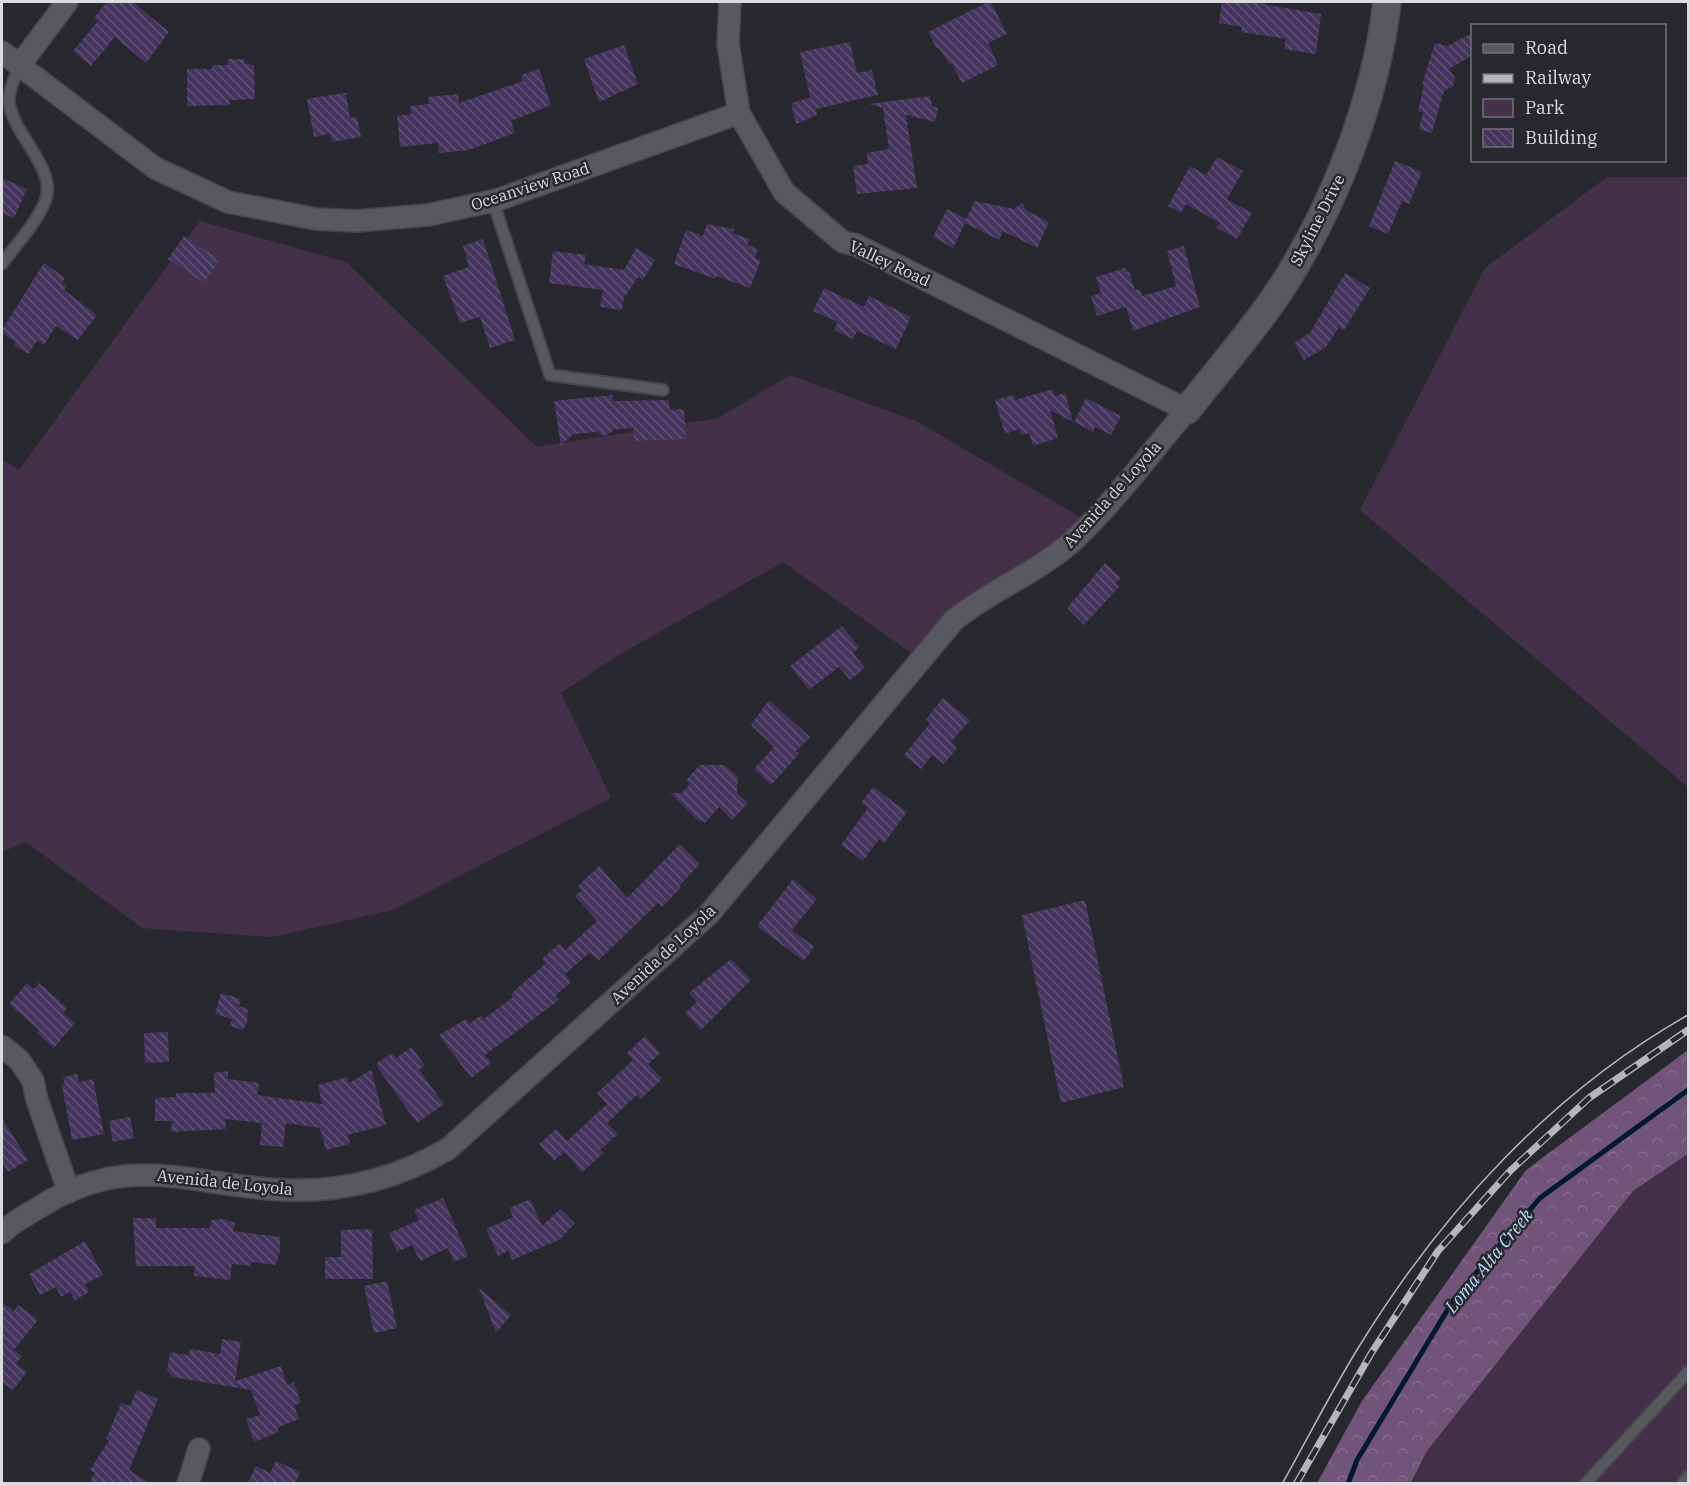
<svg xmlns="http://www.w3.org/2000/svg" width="1690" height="1485" viewBox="0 0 1690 1485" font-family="'IBM Plex Serif',serif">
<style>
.green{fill:#443149}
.forest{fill:url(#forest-crowns)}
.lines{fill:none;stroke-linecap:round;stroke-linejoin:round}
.stream{stroke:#001a30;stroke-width:5}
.building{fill:url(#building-back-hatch)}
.service-casing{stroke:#46464b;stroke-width:14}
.minor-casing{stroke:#46464b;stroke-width:24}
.tertiary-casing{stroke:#46464b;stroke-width:30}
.service{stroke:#58585f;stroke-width:10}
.minor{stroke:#58585f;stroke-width:21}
.tertiary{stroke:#58585f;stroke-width:27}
.tram{stroke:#b6b6ba;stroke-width:1.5}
.rail-casing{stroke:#b6b6ba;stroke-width:7}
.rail{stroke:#28292e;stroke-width:4.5;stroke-dasharray:14;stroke-linecap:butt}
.labels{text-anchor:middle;stroke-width:5;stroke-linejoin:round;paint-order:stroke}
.street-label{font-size:16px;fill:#dcdce0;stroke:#28292e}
.water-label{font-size:18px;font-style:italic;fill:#b5dcfb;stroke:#28292e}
</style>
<defs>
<pattern id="forest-crowns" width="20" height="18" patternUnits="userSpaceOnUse" patternTransform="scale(1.5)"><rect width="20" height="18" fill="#725379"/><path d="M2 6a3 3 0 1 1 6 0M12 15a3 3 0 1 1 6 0" fill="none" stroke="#866b8c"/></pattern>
<pattern id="building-back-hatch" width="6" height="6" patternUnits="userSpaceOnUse" patternTransform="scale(1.5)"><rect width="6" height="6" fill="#45355e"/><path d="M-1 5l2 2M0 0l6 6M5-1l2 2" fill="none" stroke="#5f5275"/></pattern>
</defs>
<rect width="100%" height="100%" fill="#28292e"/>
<!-- green -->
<path class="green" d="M1607 177H1688V787L1360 510 1485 268Z
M200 221 346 262 537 447 718 418 790 375 918 422 1099 528 972 605 921 660 783 562 617 656 561 693 611 798 393 910 272 937 142 928 26 842 2 852V459L19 470Z
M1688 1154V1483L1412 1484 1427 1451 1633 1191Z"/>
<!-- forest -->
<path class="forest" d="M1688 1050V1154L1633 1191 1427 1451 1411 1483H1317L1362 1401 1526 1170Z"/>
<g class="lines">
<!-- stream -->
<path class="stream" d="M1348 1484 1357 1460 1454 1299 1540 1198 1688 1090"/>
</g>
<!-- building -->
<path class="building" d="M107 2H133L169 32 146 63 115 37 91 66 73 51 98 21 94 18Z
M988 2H991L1007 34 988 43 998 65 962 83 952 64 950 65 939 48 937 49 928 32Z
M1222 2H1264L1263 4 1321 14 1316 54 1284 49 1286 39 1241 32 1242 27 1219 23Z
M1473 32V55L1449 69 1455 78 1453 86 1444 91 1432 133 1419 129 1423 112 1418 111 1424 85 1422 84 1435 43 1448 46Z
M850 42 857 73 872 70 878 95 816 109 817 115 796 124 791 103 810 98 800 52Z
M624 45 638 84 599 102 584 59Z
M228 59H244L245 64 254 65 255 99 229 100 230 105 187 106V69H212V65H228Z
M539 69 551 105 511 121 515 133 469 150 439 153 438 143 400 147 397 116 411 114 410 106 429 104 428 97 458 94 459 103 523 81 521 75Z
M343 93H346L350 118 357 117 361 137 332 142 330 134 314 137 307 99Z
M930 96 932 106 938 108 935 122 906 115 917 188 857 194 853 166 868 164 867 153 889 149 883 108 869 104Z
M1217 157 1243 171 1227 199 1252 213 1237 239 1217 228 1220 223 1186 204 1181 213 1168 206 1190 166 1206 175Z
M1395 161 1422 172 1409 204 1402 201 1388 234 1369 226Z
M2 178 27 189 14 218 2 213Z
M975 201 1014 209 1022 203 1027 211 1049 222 1037 248 1003 231 999 240 965 223 953 248 933 237 947 209 966 219Z
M707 224 734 229 733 233 750 239 747 245 758 249 755 258 761 260 750 288 716 276 715 279 674 264 686 230 703 236Z
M184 236 220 260 204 283 168 259Z
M483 239 515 340 490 348 480 317 460 323 443 276 469 267 463 246Z
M1184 246 1200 307 1133 331 1126 307 1097 316 1091 296 1101 293 1096 277 1125 268 1126 272 1129 271 1135 290 1140 289 1142 296 1176 286 1167 251Z
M636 248 655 260 643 280 638 277 624 298 622 310 600 307 603 290 549 283 553 251 586 255 584 264 624 270Z
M44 263 65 278 62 283 67 286 64 290 97 315 78 340 56 326 44 345 37 341 28 354 14 345 16 342 2 333V330Z
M1345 273 1370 288 1344 330 1339 327 1326 347 1304 360 1294 343 1310 333Z
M824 288 864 307 869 296 911 317 896 349 857 331 853 339 834 330 838 322 813 311Z
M1053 389 1055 396 1065 393 1073 422 1050 410 1058 438 1033 446 1029 433 1021 435 1019 429 1005 434 995 400 1014 395 1015 400Z
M612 395 613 401 669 400 670 410 684 409 686 439 633 441V428L613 430 608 435 602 436 598 432 573 434 561 446 554 401Z
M1086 398 1121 416 1111 435 1095 427 1093 432 1074 422Z
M1105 563 1121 578 1116 583 1119 587 1084 625 1067 608Z
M842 626 859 647 853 653 865 668 850 680 839 667 809 690 790 666Z
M943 698 970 720 951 742 957 748 944 764 932 755 921 769 904 755 930 723 926 719Z
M769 700 810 737 796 751 799 754 771 785 754 769 774 747 751 725Z
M700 765H724L738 777 737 793 748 803 732 820 719 807 705 823 702 820 700 822 670 793H682L690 784 686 780Z
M873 787 907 812 884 843 879 839 863 861 841 845 868 808 861 803Z
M680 844 700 864 679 886 681 888 662 907 658 903 599 960 589 953 565 974 571 982 555 996 559 1000 485 1055 491 1063 471 1078 439 1035 466 1019 469 1024 481 1015 484 1019 513 997 511 994 546 963 542 959 560 943 565 950 597 921 575 896 582 890 578 886 599 866 627 898Z
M793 879 817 899 792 930 814 947 804 961 757 926Z
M1085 900 1124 1087 1061 1103 1022 915Z
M731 959 751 980 701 1030 685 1013 697 1002 689 993Z
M27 983 34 989 39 983 67 1008 63 1013 75 1023 54 1048 37 1033 39 1030 9 1004Z
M221 993 241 999 239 1006 248 1009 247 1023 243 1030 230 1026 232 1019 215 1014Z
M168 1032 169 1062 145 1063 144 1033Z
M645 1036 660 1053 648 1064 662 1079 641 1099 637 1095 607 1123 618 1134 600 1150 604 1153 582 1172 564 1152 554 1161 539 1144 556 1129 567 1141 607 1104 597 1093 633 1060 627 1053Z
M412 1047 425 1066 419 1070 444 1104 417 1123 377 1067V1063L392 1053 396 1058Z
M371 1070 386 1125 348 1135 350 1144 326 1150 320 1128 286 1123 283 1147 260 1145 262 1123 225 1119 226 1129 171 1132 172 1121H155V1098L176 1097V1093H215L214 1073 228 1071V1079L259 1083 257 1095 322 1104 318 1085 347 1077 349 1083Z
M77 1074 79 1082 93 1079 104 1134 72 1140 62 1085 65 1084 63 1077Z
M130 1117 134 1138 113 1142 109 1121Z
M2 1118 28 1160 8 1172 2 1162Z
M443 1198 468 1256 454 1262 448 1248 420 1261 412 1245 397 1252 389 1233 419 1220 414 1210Z
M530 1199 542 1226 560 1209 575 1223 561 1239 512 1260 508 1251 498 1256 486 1229 513 1217 509 1208Z
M133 1218H156V1228H210L211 1220 223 1219 235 1223 233 1231 280 1237V1251L276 1265 251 1262 250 1266 232 1264 230 1280 194 1276 195 1266H136Z
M372 1229 373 1279H325V1257H341V1230Z
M85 1241 103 1275 85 1284 89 1292 75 1300 70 1292 61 1297 56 1287 40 1295 29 1274Z
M387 1281 397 1328 374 1333 364 1286Z
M479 1288 511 1315 496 1333Z
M2 1302 14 1311 18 1305 38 1320 14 1350 22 1356 16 1364 27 1372 13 1390 2 1382Z
M222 1339 241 1342 235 1381 281 1366 287 1385 294 1382 301 1403 294 1405 299 1419 277 1428 279 1432 254 1442 246 1419 260 1415 251 1390 172 1377 167 1370 170 1352 189 1355 190 1349 220 1354Z
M137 1390 158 1399 129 1470 151 1484H88L95 1473 90 1470 109 1440 106 1439 121 1403 130 1406Z
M276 1461 300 1472 295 1484H247L256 1466 270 1473Z"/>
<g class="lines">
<!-- service casing -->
<g class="service-casing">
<path id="service" d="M493 201 550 375 663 390
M2 264C17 243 37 223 46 199 56 167 12 134 9 101 8 91 16 75 19 66
M1585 1484 1688 1372
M1682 1484 1688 1476"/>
</g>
<!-- minor casing -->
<g class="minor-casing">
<path id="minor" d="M2 52 155 168 228 202 316 219 356 221 428 215 497 200 739 113
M19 66 67 2
M2 1046 20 1061 33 1081 37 1100 69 1192
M2 1233C13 1221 29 1214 43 1205 133 1150 193 1187 287 1190 344 1192 398 1178 448 1149L709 914 954 620C993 588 1043 571 1079 535 1118 497 1152 451 1187 410L856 245 843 242 784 192 739 113 728 44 730 2
M188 1484 199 1449"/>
</g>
<!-- tertiary casing -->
<g class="tertiary-casing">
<path id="tertiary" d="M1187 410C1219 369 1254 330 1282 287 1335 205 1376 98 1387 2"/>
</g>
<!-- service -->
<use href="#service" class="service"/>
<!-- minor -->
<use href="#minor" class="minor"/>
<!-- tertiary -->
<use href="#tertiary" class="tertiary"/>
<!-- tram -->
<path class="tram" d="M1282 1484C1308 1438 1332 1390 1360 1345 1442 1212 1552 1092 1688 1015"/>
<!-- rail casing -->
<g class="rail-casing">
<path id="rail" d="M1296 1484 1372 1352 1438 1251 1510 1171 1589 1098 1688 1030"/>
</g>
<!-- rail -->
<use href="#rail" class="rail"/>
</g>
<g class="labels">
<!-- street labels -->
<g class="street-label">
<text transform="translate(530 186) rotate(-18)" y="6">Oceanview Road</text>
<text transform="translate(1317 220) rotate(-63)" y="6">Skyline Drive</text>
<text transform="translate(890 263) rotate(25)" y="6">Valley Road</text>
<text transform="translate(1112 494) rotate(-48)" y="6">Avenida de Loyola</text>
<text transform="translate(663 954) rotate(-43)" y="6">Avenida de Loyola</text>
<text transform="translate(225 1182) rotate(6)" y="6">Avenida de Loyola</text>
</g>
<!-- water labels -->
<g class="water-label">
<text transform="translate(1489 1261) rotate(-51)" y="6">Loma Alta Creek</text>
</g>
</g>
<!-- border -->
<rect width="1690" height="1485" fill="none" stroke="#dcdce0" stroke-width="6"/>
<!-- legend -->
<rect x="1471" y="24" width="195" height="138" fill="#28292e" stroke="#707175" stroke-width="1.5"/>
<rect x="1483" y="44" width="30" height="9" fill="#58585f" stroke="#707175" stroke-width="1.5"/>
<text x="1525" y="54" font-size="18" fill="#dcdce0">Road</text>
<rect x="1483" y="74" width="30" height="9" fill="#b6b6ba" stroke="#707175" stroke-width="1.5"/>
<text x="1525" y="84" font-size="18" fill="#dcdce0">Railway</text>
<rect x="1483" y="99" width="30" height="18" fill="#443149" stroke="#707175" stroke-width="1.5"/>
<text x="1525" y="114" font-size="18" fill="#dcdce0">Park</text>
<rect x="1483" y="129" width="30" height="18" fill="url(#building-back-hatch)" stroke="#707175" stroke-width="1.5"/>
<text x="1525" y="144" font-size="18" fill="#dcdce0">Building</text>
</svg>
